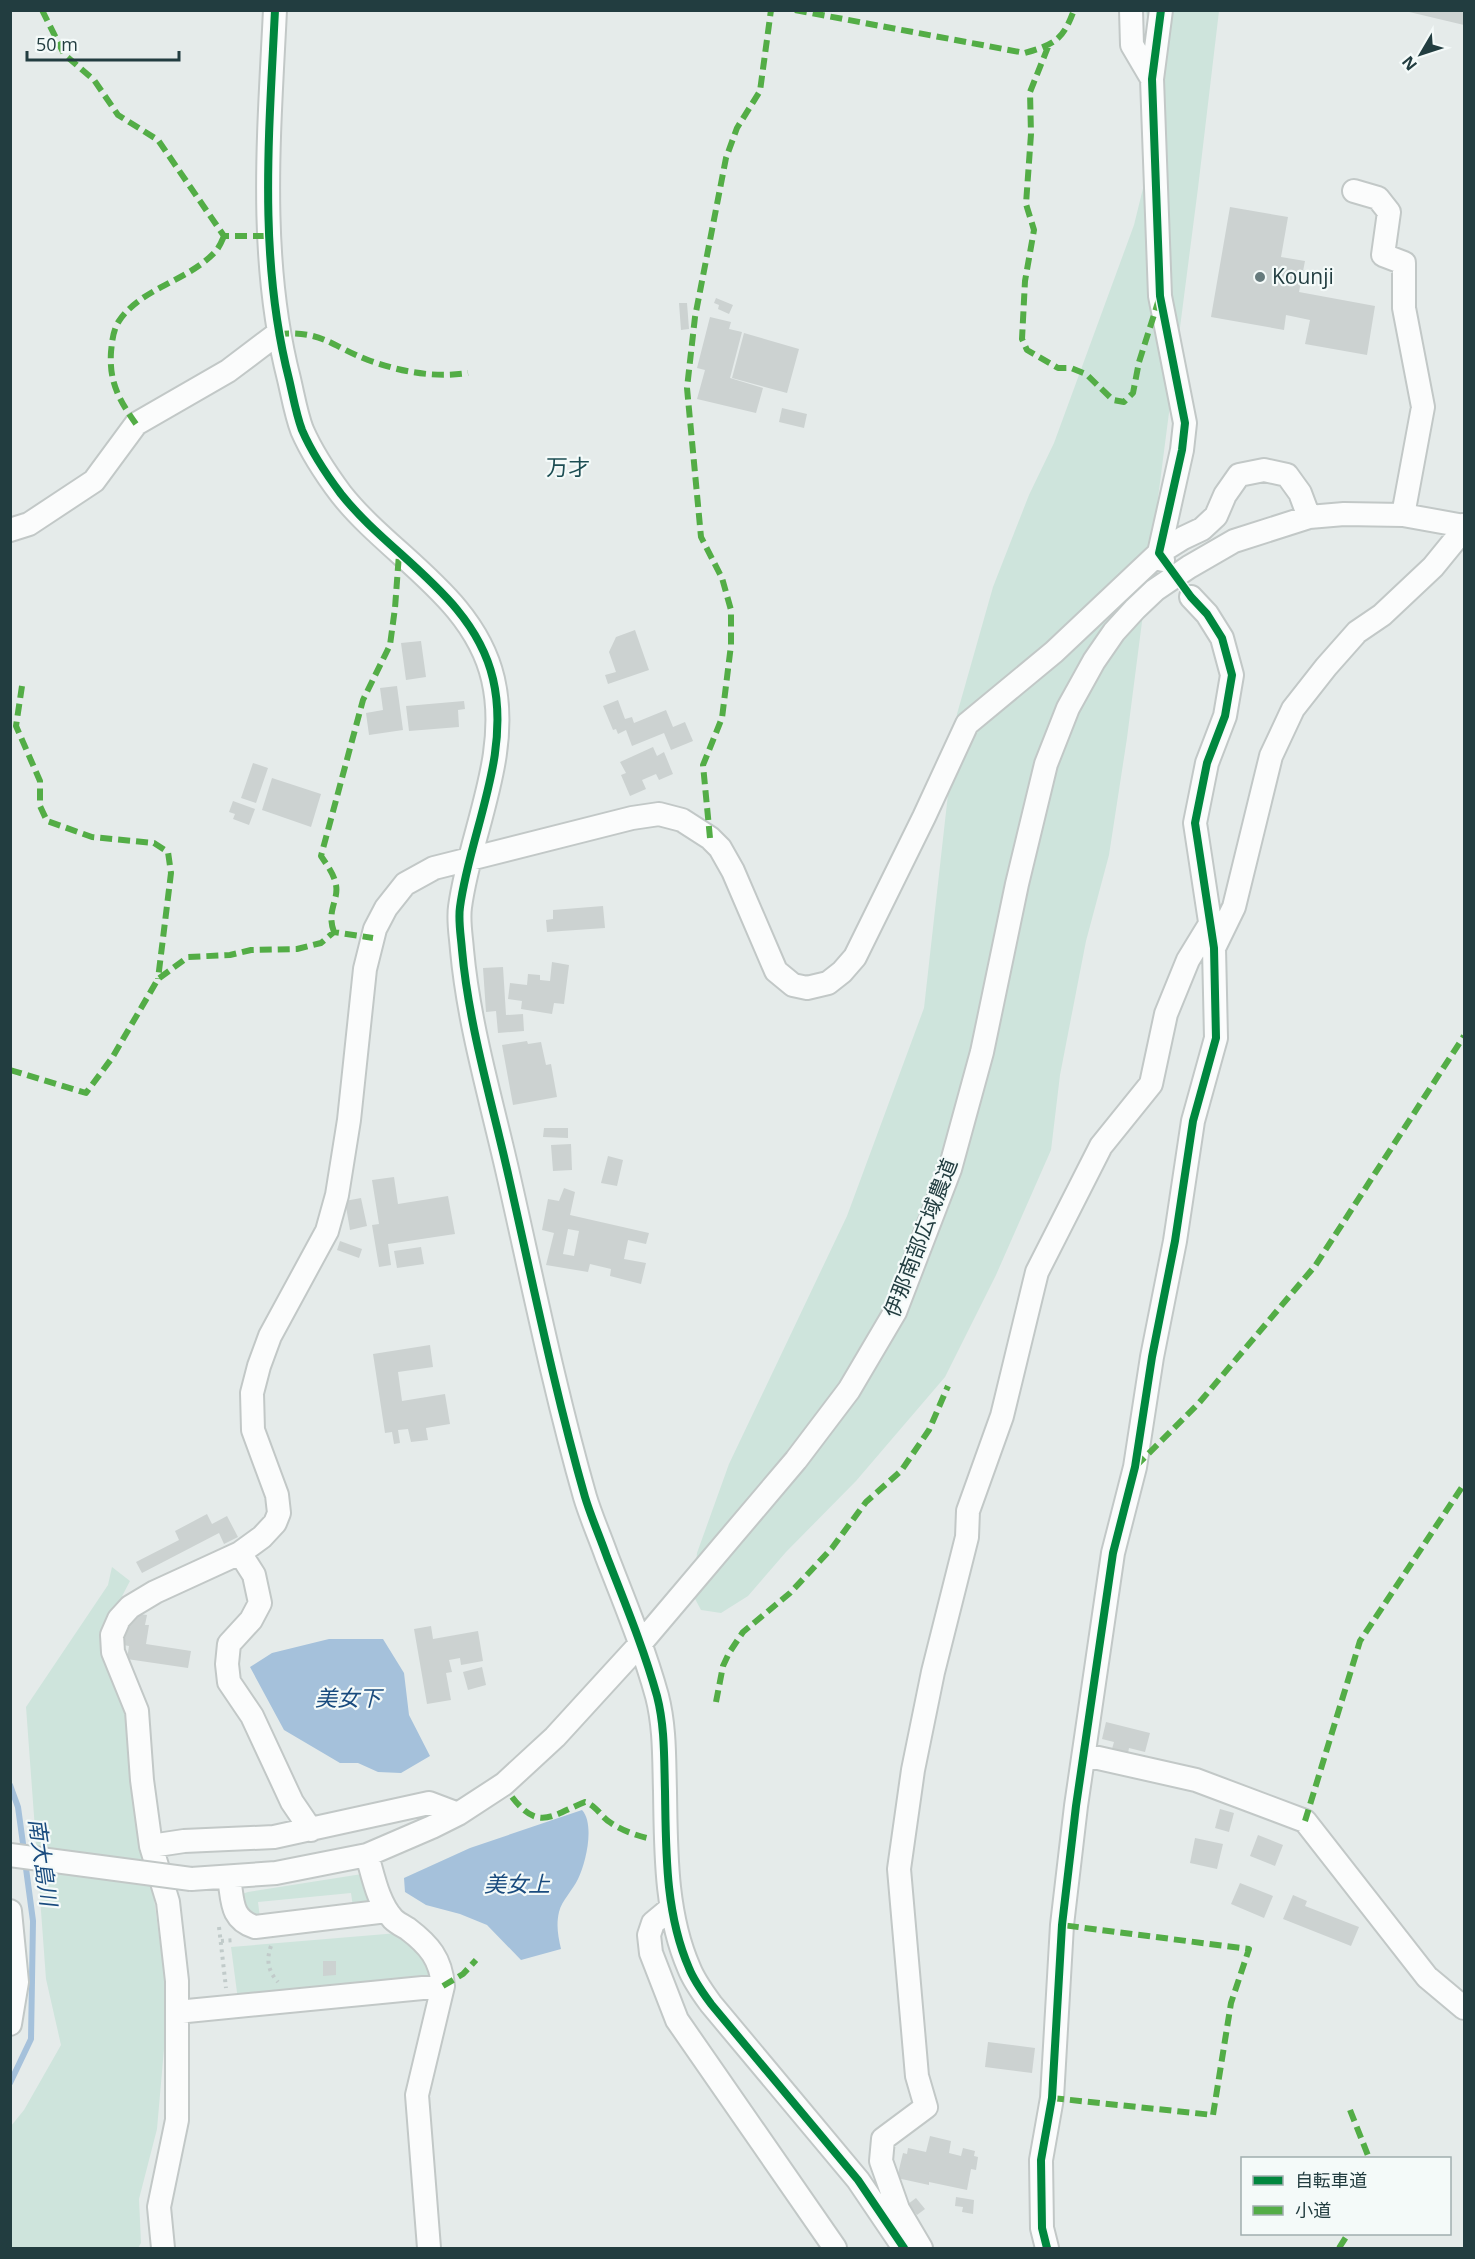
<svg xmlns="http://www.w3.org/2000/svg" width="1475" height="2259" viewBox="0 0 1475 2259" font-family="'Open Sans','Noto Sans JP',sans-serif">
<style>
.green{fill:#cee4dc}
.water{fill:#a5c1db}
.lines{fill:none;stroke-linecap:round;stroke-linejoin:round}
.stream{stroke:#a5c1db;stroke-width:6}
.building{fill:#ccd2d1;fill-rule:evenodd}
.minor-casing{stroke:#c2c8c7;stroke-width:26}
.path{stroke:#c1cbca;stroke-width:4;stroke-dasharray:3 4.5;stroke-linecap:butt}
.minor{stroke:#fbfcfc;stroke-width:22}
.minor-bridge-casing{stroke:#c2c8c7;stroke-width:26;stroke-linecap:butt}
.minor-bridge{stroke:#fbfcfc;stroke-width:22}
.quiet{stroke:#53ad46;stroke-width:6;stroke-dasharray:12 6;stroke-linecap:butt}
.cycleway-casing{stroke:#f4faf9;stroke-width:11}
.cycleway{stroke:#00873e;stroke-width:8}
.poi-dot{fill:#667a7c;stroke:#f4faf9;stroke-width:2}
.labels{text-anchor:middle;stroke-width:4.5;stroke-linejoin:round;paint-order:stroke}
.poi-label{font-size:21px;fill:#223d40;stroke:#f4faf9;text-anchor:start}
.street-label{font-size:21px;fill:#223d40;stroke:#f4faf9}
.neighbourhood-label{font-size:22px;fill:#1c4d53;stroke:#f4faf9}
.water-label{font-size:22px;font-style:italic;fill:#194b7e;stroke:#f4faf9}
</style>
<rect width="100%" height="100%" fill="#e5ebea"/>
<!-- green -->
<path class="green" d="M1146 11H1219L1198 188 1127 738 1109 855 1086 941 1060 1075 1051 1150 996 1275 945 1377 856 1481 786 1552 748 1596 721 1613 701 1610 693 1595 697 1553 729 1464 847 1216 924 1008 957 714 993 587 1029 495 1054 443 1134 225 1161 115Z
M112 1567 130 1581 107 1625 130 1719 168 2003 157 2129 139 2199 141 2243 138 2248H11V2126L24 2110 61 2045 46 1979 26 1707 108 1585Z
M362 1874 372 1897 368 1904 353 1907 351 1893 258 1902 260 1918 245 1910 242 1894 248 1892Z
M398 1933 419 1945 435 1980 238 2000 231 1947Z"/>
<!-- water -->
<path class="water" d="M329 1639H383L404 1673 409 1715 430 1756 401 1773 378 1772 358 1763H340L284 1730 250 1667 272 1653Z
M582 1810C595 1824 586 1863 578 1879 573 1890 562 1900 559 1912 556 1925 558 1936 561 1949L521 1960 487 1925 460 1914 426 1905 405 1892 404 1878 470 1848Z"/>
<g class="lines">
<!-- stream -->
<path class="stream" d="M10 1785 18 1807 24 1851
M10 2083 31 2039 33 1921 25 1861"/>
</g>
<!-- building -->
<path class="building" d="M1405 10H1464V25L1405 11Z
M1230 207 1288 217 1281 257 1305 261 1299 292 1375 306 1367 355 1305 344 1310 320 1286 315 1284 330 1211 317Z
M716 298 733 305 729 314 718 309 719 305 714 303Z
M679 303H687L689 329 681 330Z
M710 317 731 322 729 329 742 332 730 378 763 388 756 413 697 399 705 370 697 368Z
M744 333 799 349 787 393 732 378Z
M782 408 807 414 804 428 779 422Z
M635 630 649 670 608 684 605 675 616 672 609 652 616 637Z
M421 641 426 677 406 680 401 643Z
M397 686 403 730 369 735 366 713 383 710 380 688Z
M618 700 625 719 632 717 634 723 666 710 673 727 685 722 693 741 671 750 664 733 632 746 626 730 618 734 616 729 613 730 603 706Z
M464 701 465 709 458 710 459 727 409 731 406 706Z
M653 747 657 756 664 752 673 774 659 780 656 774 642 780 646 789 630 796 621 775 626 773 620 762Z
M253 763 268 768 256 803 241 798Z
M272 778 321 794 311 827 262 810Z
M233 801 255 809 249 825 233 819 235 814 229 812Z
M603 906 605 928 547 932 546 920 553 919V910Z
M552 962 569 965 564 1004 554 1003 552 1014 521 1009 522 1001 508 999 510 983 527 985 528 974 540 975V980L550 981Z
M503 967 506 1015 523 1014 524 1031 498 1033 496 1011 486 1012 483 968Z
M527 1041 528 1044 541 1042 546 1065 551 1064 557 1097 513 1105 502 1045Z
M544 1128H568V1138L543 1137Z
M571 1144 572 1170 553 1171 551 1145Z
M608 1156 623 1160 617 1186 601 1183Z
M394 1177 398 1204 448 1196 455 1234 388 1244 391 1265 379 1267 372 1225 379 1224 372 1180Z
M564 1188 575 1192 570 1215 649 1233 646 1244 628 1240 624 1259 646 1263 641 1284 610 1276 611 1269 590 1264 588 1272 546 1265 554 1233 542 1230 548 1199 559 1201ZM568 1229 579 1231 574 1256 563 1254Z
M361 1198 367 1226 350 1230 345 1201Z
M340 1241 362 1249 359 1258 337 1250Z
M421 1247 424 1264 397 1268 394 1251Z
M430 1345 433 1367 398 1372 402 1401 445 1394 450 1424 426 1428 428 1440 411 1442 408 1429 398 1430 400 1443 394 1444 392 1432 385 1433 373 1354Z
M207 1514 212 1524 227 1516 238 1537 224 1544 219 1533 142 1573 136 1562 179 1540 175 1531Z
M132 1613 147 1615 145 1625H149L146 1644 191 1651 188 1668 127 1659 129 1646 123 1645 126 1624 130 1625Z
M431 1626 433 1639 478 1631 483 1661 461 1665 460 1658 449 1660 452 1672 446 1673 451 1700 427 1704 414 1629Z
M482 1667 486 1685 468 1690 463 1672Z
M1106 1722 1150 1733 1145 1752 1129 1748 1128 1753 1112 1749 1114 1742 1102 1739Z
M1220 1809 1234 1813 1229 1832 1215 1828Z
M1258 1835 1283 1845 1275 1866 1250 1856Z
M1195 1838 1223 1844 1217 1869 1190 1863Z
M1240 1883 1273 1896 1264 1918 1231 1904Z
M1293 1895 1307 1901 1305 1906 1359 1927 1351 1946 1283 1919Z
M323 1961H336V1975L323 1976Z
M988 2042 1035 2048 1032 2073 985 2067Z
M930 2136 951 2141 949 2153 961 2156 963 2148 975 2151 974 2156 978 2157 976 2170 971 2169 967 2190 929 2182V2185L897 2178 903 2153 907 2154 908 2148 926 2152Z
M956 2197 974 2200 973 2214 962 2212 963 2207 955 2206Z
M916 2198 925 2209 917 2215 908 2204Z"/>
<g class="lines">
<!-- minor casing -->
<g class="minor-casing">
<path id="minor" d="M275 10C269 134 258 258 289 379 293 396 296 414 302 430 312 453 326 474 341 494 390 556 474 597 493 679 511 756 470 832 460 907 458 921 461 936 462 950 469 1027 492 1102 509 1178 533 1284 555 1392 585 1497 591 1517 600 1537 607 1557 625 1603 644 1649 657 1696 665 1727 664 1759 665 1791 666 1850 665 1913 689 1968 694 1981 703 1993 711 2004L858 2180 904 2248
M1131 10 1132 45 1152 79
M1161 10 1152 79 1160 296 1185 423 1182 450 1159 553 1163 560
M1354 191 1378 198 1389 212 1383 255 1404 263V308L1423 407 1403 515
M10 530 29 524 94 481 136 424 228 371 277 334
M1214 948 1234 907 1271 756 1293 709 1326 667 1357 632 1382 615 1433 567 1455 540 1462 525
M240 1553 254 1575 260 1603 251 1620 229 1644 227 1664 229 1682 252 1716 292 1802 311 1830
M1085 1755 1196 1780 1305 1821 1427 1977 1464 2008
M151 1846 184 1841 274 1837 429 1803 458 1814
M367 1855C373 1875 378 1903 393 1919 397 1923 403 1926 408 1929 429 1945 441 1959 443 1986
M229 1878C233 1900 230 1919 255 1927L387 1911
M191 1879 276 1873 367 1855 432 1827 458 1814 504 1784 555 1737 641 1643 796 1460 849 1390 895 1312 950 1169 982 1052 1017 884 1046 764 1068 708 1094 661 1114 632 1135 609 1155 590 1189 567 1234 541 1309 517 1344 514 1403 515 1464 526
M671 1908 653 1923 649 1935 651 1953 677 2020 835 2248
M10 1911 17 1982 10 2024
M177 2012 443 1986 417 2095 429 2248
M163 2248 159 2207 177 2120V1981L168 1902 151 1846 142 1780 137 1711 113 1652 112 1635 119 1619 130 1607 155 1592 240 1553 262 1537 275 1523 279 1513 277 1495 253 1430 252 1393 259 1366 270 1336 327 1231 337 1195 349 1120 365 969 375 929 386 908 405 884 434 868 632 818 659 814 682 820 710 838 720 848 733 871 776 971 793 985 807 988 828 983 842 972 855 957 924 817 967 724 1054 652 1159 553 1183 538 1202 529 1216 516 1225 495 1239 475 1264 470 1287 475 1300 493 1309 517
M921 2248 898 2209 881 2161 883 2139 926 2107 917 2076 899 1869 913 1770 933 1672 967 1537 968 1511 1002 1416 1037 1272 1101 1146 1151 1084 1166 1014 1188 960 1210 924
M1047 2248 1042 2228 1041 2160 1052 2098 1062 1925 1076 1806 1113 1553 1135 1467 1152 1357 1175 1241 1193 1121 1216 1038 1214 948 1195 823 1207 763 1225 716 1232 675 1222 638 1207 614 1191 597"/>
</g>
<!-- path -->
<path class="path" d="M219 1927 226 1988
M221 1941 235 1940
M271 1946C266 1960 268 1971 278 1982"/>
<!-- minor -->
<use href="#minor" class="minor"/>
<!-- minor-bridge casing -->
<g class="minor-bridge-casing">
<path id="minor-bridge" d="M10 1855 191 1879"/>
</g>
<!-- minor-bridge -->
<use href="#minor-bridge" class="minor-bridge"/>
<!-- quiet -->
<path class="quiet" d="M42 10 64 54 94 80 118 115 158 140 224 236H268
M795 10 1025 53C1055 44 1063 40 1074 10
M1048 47 1030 92 1031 134 1026 204 1034 230 1025 281 1022 339 1027 350 1058 368H1071L1086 374 1113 400 1124 402 1133 393 1139 362 1159 299
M277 334C322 330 331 346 368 360 401 372 434 378 468 373
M136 424C119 400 109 382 111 352 112 342 113 330 119 321 141 288 188 281 215 252 219 248 222 241 224 236
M22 686 16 726 40 781V806L47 821 92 837 154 843 168 852 171 873 158 979
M710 838 703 765 722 718 731 645V610L722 578 701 537 687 388 695 317 726 158 737 128 760 91 771 10
M334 932C326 911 339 900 336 885 334 874 327 865 321 856L363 700 390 645 395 608 399 554
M10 1070 86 1093 112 1058 158 979 188 957 230 955 251 950 297 949 321 943 334 932 373 938
M1136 1466 1199 1403 1315 1266 1464 1036
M716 1702 723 1666 729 1653 743 1632 790 1593 832 1548 866 1502 901 1471 929 1430 948 1386
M512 1797C539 1832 552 1815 585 1802 597 1806 601 1817 611 1823 621 1830 635 1835 647 1838
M1305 1821 1360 1641 1464 1484
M443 1986 463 1974 476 1960
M1052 2098 1213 2115 1231 2003 1249 1949 1062 1925
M1350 2110 1369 2158
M1339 2248 1348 2234"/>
<!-- cycleway casing -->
<g class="cycleway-casing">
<path id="cycleway" d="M275 10C269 134 258 258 289 379 293 396 296 414 302 430 312 453 326 474 341 494 390 556 474 597 493 679 511 756 470 832 460 907 458 921 461 936 462 950 469 1027 492 1102 509 1178 533 1284 555 1392 585 1497 591 1517 600 1537 607 1557 625 1603 644 1649 657 1696 665 1727 664 1759 665 1791 666 1850 665 1913 689 1968 694 1981 703 1993 711 2004L858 2180 904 2248
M1047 2248 1042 2228 1041 2160 1052 2098 1062 1925 1076 1806 1113 1553 1135 1467 1152 1357 1175 1241 1193 1121 1216 1038 1214 948 1195 823 1207 763 1225 716 1232 675 1222 638 1207 614 1191 597 1159 553 1182 450 1185 423 1160 296 1152 79 1161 10"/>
</g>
<!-- cycleway -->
<use href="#cycleway" class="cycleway"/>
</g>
<!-- markers -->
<circle class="poi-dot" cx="1260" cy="277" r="6"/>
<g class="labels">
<!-- poi labels -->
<g class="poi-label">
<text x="1272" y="284">Kounji</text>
</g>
<!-- street labels -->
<g class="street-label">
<text transform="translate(921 1238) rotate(-69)" y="7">伊那南部広域農道</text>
</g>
<!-- neighbourhood labels -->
<g class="neighbourhood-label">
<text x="568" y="475">万才</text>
</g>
<!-- water labels -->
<g class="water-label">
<text x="348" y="1706">美女下</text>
<text transform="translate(43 1862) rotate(82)" y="8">南大島川</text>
<text x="517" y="1892">美女上</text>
</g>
</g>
<!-- border -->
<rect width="1475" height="2259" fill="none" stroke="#223d40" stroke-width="24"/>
<!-- legend -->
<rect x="1241" y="2157" width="210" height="78" fill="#f4faf9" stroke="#a0aeaf" stroke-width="1.5"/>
<rect x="1253" y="2176" width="30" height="9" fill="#00873e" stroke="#a0aeaf" stroke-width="1.5"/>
<text x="1295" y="2187" font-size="18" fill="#223d40">自転車道</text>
<rect x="1253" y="2206" width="30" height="9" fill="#53ad46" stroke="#a0aeaf" stroke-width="1.5"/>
<text x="1295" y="2217" font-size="18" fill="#223d40">小道</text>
<!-- north arrow -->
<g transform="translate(1421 54) rotate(231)" stroke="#f4faf9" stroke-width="4.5" paint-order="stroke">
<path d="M0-4.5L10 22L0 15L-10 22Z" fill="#223d40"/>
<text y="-9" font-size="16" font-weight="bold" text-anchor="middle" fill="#223d40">N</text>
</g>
<!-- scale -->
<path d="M27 51v9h152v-9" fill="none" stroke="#223d40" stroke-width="3"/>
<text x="36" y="51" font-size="18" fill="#223d40" stroke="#f4faf9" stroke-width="4.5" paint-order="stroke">50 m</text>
</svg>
